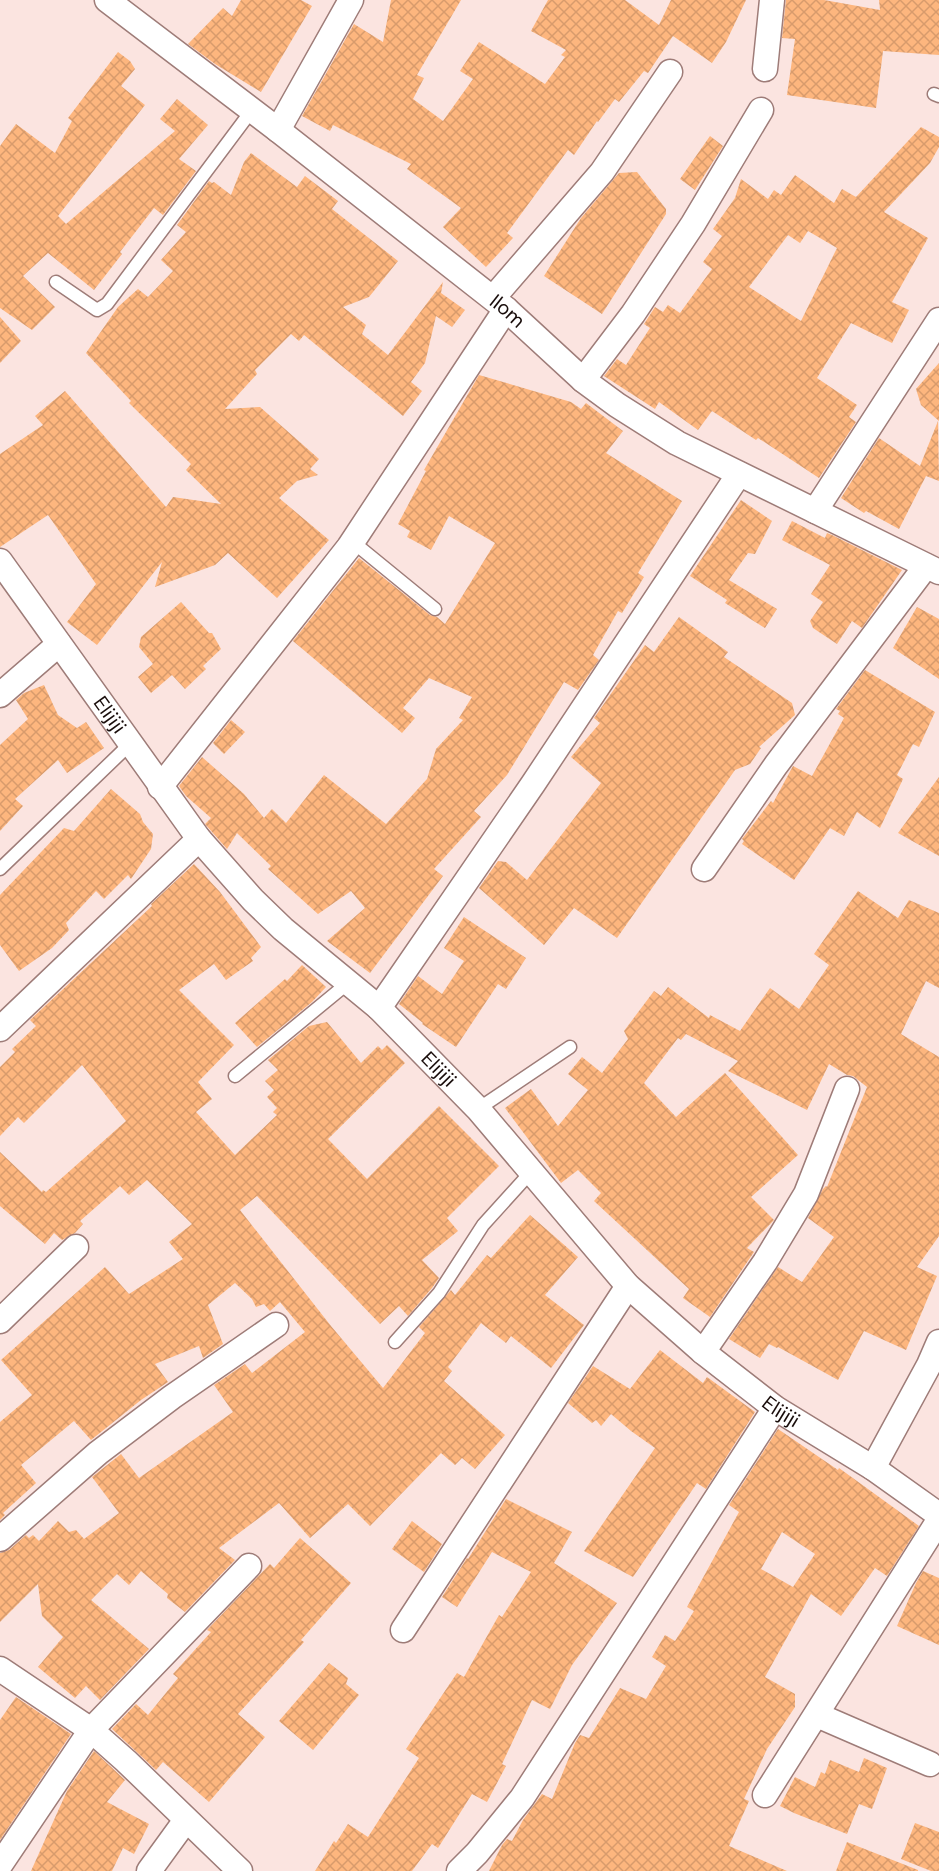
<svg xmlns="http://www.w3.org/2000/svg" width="939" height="1871" viewBox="0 0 939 1871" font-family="'DM Sans',sans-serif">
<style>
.building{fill:url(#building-cross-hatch);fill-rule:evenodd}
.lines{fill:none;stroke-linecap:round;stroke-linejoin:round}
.service-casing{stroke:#9e7c78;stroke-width:15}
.minor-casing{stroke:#9e7c78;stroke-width:27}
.service{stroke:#fff;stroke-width:12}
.minor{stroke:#fff;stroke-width:24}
.labels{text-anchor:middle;stroke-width:4.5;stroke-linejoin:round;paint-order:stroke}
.street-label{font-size:20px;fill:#190d0b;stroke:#fbe4e0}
</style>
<defs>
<pattern id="building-cross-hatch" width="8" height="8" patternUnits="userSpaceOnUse" patternTransform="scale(1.5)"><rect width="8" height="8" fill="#fdb67e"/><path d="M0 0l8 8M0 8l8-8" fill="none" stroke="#d89b6c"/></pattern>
</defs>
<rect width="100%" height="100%" fill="#fbe4e0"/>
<!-- building -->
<path class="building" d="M241 0H301L312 6 261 92 215 64 188 44 223 8 232 16Z
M391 0H461L417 75 424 78 413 99 443 121 473 79 460 71 479 42 545 84 565 57 561 55 566 50 531 31 548 0H625L659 25 671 0H746L726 42 712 63 673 36 648 73 644 71 619 102 615 99 598 122 597 121 574 155 568 150 507 233 513 238 486 267 443 227 461 208 407 169 411 164 333 125 330 131 302 116 354 24 383 42Z
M786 0H824L880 10 879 0H939V55L883 51 876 108 787 95 795 39 782 38Z
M118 52 130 61 135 69 121 86 145 105 58 216 66 224 175 131 160 119 177 99 208 125 179 159 196 171 163 215 154 208 120 252 122 254 94 290 48 253 23 276 55 307 32 330 0 308V146L16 124 55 153 72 121 68 118Z
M921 127 939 137V147L930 163 884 212 928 238 892 302 909 310 892 343 851 323 817 378 857 405 849 417 856 422 819 478 758 438 756 440 712 411 698 430 659 402 655 409 604 376 617 359 626 365 650 328 644 324 655 307 663 312 668 305 680 313 712 269 703 262 722 236 713 229 735 198 741 179 768 199 774 190 781 195 795 175 834 203 842 189 856 197ZM808 231 837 248 801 321 749 287 788 235 800 243Z
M710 136 723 146 695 190 680 179Z
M251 153 297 187 305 176 338 201 332 209 398 261 369 297 343 307 366 325 362 334 388 355 443 282 441 293 465 310 452 327 436 316 425 363 411 382 422 391 403 416 304 335 299 341 291 334 255 370 257 374 225 409 260 407 319 459 310 469 318 475 297 481 279 498 329 540 277 598 228 553 215 565 155 587 162 562 97 645 67 622 96 584 48 515 0 547V454L43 425 35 416 65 391 166 507 173 497 221 504 186 470 191 464 129 403 131 401 86 353 118 307 138 289 148 297 173 271 161 260 186 232 177 225 209 181 212 183 214 182 231 195 244 162Z
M637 172 666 209V214L602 314 544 276 581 218 619 173Z
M0 317 21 341 0 363Z
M939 363V421L921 405 916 389Z
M479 375 571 402 581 409 586 403 623 431 606 453 682 501 638 573 644 577 622 613 618 611 593 655 599 660 578 690 564 682 507 775 474 811 481 817 434 869 443 876 370 973 327 941 365 908 351 891 318 914 268 869 271 866 237 833 227 849 205 824 211 818 186 796 179 786 202 757 244 794 264 818 272 809 286 823 324 775 386 824 427 779 436 749 463 720 459 718 472 697 429 678 403 708 415 718 402 733 293 641 359 558 430 615 437 617 445 624 495 543 449 516 431 550 407 537 410 531 398 524 426 471 424 470Z
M938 421 939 481 926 476 899 529 866 511 864 513 841 498 879 438 920 466Z
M741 500 772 521 755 554 748 553 729 580 777 609 765 628 725 603 727 600 690 576Z
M792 521 825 538 827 533 832 535 902 570 862 628 852 621 837 644 813 628 810 621 823 602 811 594 830 565 782 540Z
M181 602 209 633H212L221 649 203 666 206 669 185 689 172 675 151 693 138 677 153 664 139 647 141 637Z
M917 607 939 619V679L893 648Z
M679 617 728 652 724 657 792 703 795 715 759 747 761 748 750 764 735 770 617 938 574 908 544 945 479 888 498 861 506 862 527 880 601 783 571 757 600 723 594 718 645 645 654 652Z
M865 670 935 712 919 747 913 744 897 775 903 779 880 828 857 812 844 836 830 828 794 880 742 844 744 841 742 839 771 801 773 803 793 766 812 776 844 718 838 714 840 711 836 709Z
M44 685 58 715 77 728 86 722 104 748 67 773 58 760 15 799 23 806 0 831V745L28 719 16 700 24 693Z
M231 720 245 732 224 754 213 743Z
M939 777V856L898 833Z
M111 789 140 814 143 822 153 834 151 849 131 879 128 875 104 899 96 891 66 923 69 930 52 948 19 971 0 945V895L64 828 74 831Z
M194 864 220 892 261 947 251 958 253 961 226 980 214 964 179 990 234 1045 198 1082 212 1099 196 1112 235 1155 277 1115 273 1112 277 1108 267 1097 274 1090 265 1081 278 1070 268 1060 309 1026 327 1022 361 1063 378 1046 382 1050 387 1045 405 1063 328 1139 367 1179 439 1106 499 1166 447 1218 458 1231 422 1260 439 1278 432 1288 408 1316 399 1306 380 1324 257 1196 240 1210 331 1326 383 1388 425 1333 419 1327 451 1290 455 1295 487 1255 491 1258 530 1215 578 1257 545 1295 584 1325 551 1368 511 1336 506 1343 481 1323 448 1367 452 1371 444 1381 505 1435 475 1469 462 1458 455 1465 441 1453 370 1526 348 1504 310 1538 279 1503 219 1548 235 1560 185 1612 167 1598 168 1594 141 1571 129 1585 117 1574 91 1600 149 1649 100 1700 86 1686 75 1698 38 1667 63 1637 42 1616 38 1584 0 1622V1553L9 1550 26 1535 29 1538 33 1535 39 1541 58 1521 69 1532 76 1530 84 1539 119 1513 92 1477 121 1454 139 1478 233 1412 214 1385 245 1364 252 1373 305 1332 280 1302 270 1311 264 1304 256 1307 252 1299 235 1283 208 1305 223 1344 203 1358 199 1346 155 1364 168 1382 141 1400 91 1440 74 1421 21 1465 36 1483 3 1513 5 1515 0 1520V1422L32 1395 1 1360 105 1267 129 1294 183 1259 169 1242 192 1224 147 1180 129 1195 120 1186 80 1221 83 1224 75 1233 62 1240 54 1233 45 1244 0 1206V1152L42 1192 43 1190 46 1192 126 1121 82 1065 24 1123 18 1117 0 1136V1067L15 1052 12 1049 36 1026 30 1020 152 906 151 904Z
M858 891 898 918 909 900 939 913V988L926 981 901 1034 939 1057V1236L917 1267 937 1276 906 1350 864 1331 838 1380 778 1347 777 1348 769 1344 760 1358 729 1339 778 1267 802 1282 834 1237 808 1218 823 1189 826 1186 827 1187 867 1087 853 1076 847 1075 829 1064 807 1110 728 1071 738 1061 686 1034 681 1040 678 1038 644 1083 676 1117 725 1073 798 1155 751 1197 774 1220 747 1248 754 1252 710 1317 683 1298 689 1289 594 1201 601 1193 578 1170 561 1183 505 1108 531 1089 558 1126 588 1090 568 1074 582 1057 602 1073 628 1039 624 1031 654 991 661 996 668 987 709 1018 710 1015 740 1031 770 988 799 1009 829 965 814 954Z
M464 917 526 958 506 989 498 984 456 1047 422 1024 423 1023 399 1004 418 976 442 994 464 961 444 948Z
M302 965 326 987 312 1002 257 1047 235 1023 285 979 287 981Z
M660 1350 703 1383 707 1377 755 1412 706 1489 697 1483 633 1577 584 1551 655 1448 631 1431 611 1414 601 1426 596 1420 592 1423 568 1403 593 1366 630 1389Z
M778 1429 838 1470 839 1468 919 1526 887 1576 875 1568 841 1616 811 1594 765 1677 795 1694V1707L767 1749 744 1799 749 1801 729 1846 787 1871H489L502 1845 507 1839 512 1841 523 1820 542 1794 552 1799 575 1743 580 1735 589 1738 620 1688 646 1699 666 1666 652 1657 665 1635 675 1641 694 1611 687 1607 739 1512 729 1505ZM782 1532 815 1554 793 1587 761 1569Z
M506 1499 572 1532 554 1563 617 1603 572 1665 550 1709 532 1700 502 1764 506 1766 487 1802 472 1794 438 1848 432 1844 412 1871H315L334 1841 336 1843 348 1824 368 1837 419 1758 406 1749 457 1673 464 1677 499 1615 502 1617 531 1572 492 1552 457 1607 442 1597 467 1558 468 1559Z
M412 1521 442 1544 424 1572 392 1549Z
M300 1538 351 1583 301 1640 304 1642 238 1714 265 1737 209 1802 163 1762 156 1770 112 1729 136 1704 148 1715 178 1678 173 1674 211 1632 207 1630 270 1564 274 1568Z
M923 1571 939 1578V1645L897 1626 916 1583Z
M329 1663 348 1678 346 1684 359 1695 313 1750 279 1721Z
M16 1697 71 1734 0 1840V1720Z
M94 1751 125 1780 107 1802 149 1824 134 1854 123 1848 112 1871H31L67 1791Z
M864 1758 887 1768 872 1809 859 1804 847 1834 794 1813 780 1806 795 1777 815 1787 821 1772 825 1774 830 1760 859 1772Z
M915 1823 939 1832V1871H931L901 1859Z
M847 1842 918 1870V1871H836Z"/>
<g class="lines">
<!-- service casing -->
<g class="service-casing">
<path id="service" d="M934 94 939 96
M56 282 97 310 107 304 252 110
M353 542 435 609
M0 869 130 744
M235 1076 348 983
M478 1109 570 1047
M395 1342 439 1293 483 1225 531 1172"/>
</g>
<!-- minor casing -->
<g class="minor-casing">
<g id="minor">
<path id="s1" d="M107 0 278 130 506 309 583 380 617 405 677 443 939 572"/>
<path d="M765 69 772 0"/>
<path d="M278 130 351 0"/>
<path d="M493 298 602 172 670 72"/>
<path d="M583 380 633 314 693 224 761 110"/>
<path d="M815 511 939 320"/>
<path id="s2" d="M0 561 199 839 253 900 283 929 379 1008 478 1109 628 1286 703 1352 775 1408 873 1468 939 1515"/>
<path d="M0 695 59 644"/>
<path d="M160 787 349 547 506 309"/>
<path d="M704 869 776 765 926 566"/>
<path d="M379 1008 533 784 739 474"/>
<path d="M0 1029 199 839"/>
<path d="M0 1321 76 1247"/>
<path d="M703 1352 765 1262 806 1194 847 1089"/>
<path d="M873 1468 929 1365 939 1342"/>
<path d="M0 1539 98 1453 172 1397 276 1325"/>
<path d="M403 1630 628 1286"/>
<path d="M0 1669 91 1730 126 1761 240 1871"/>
<path d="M817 1715 930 1764"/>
<path d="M765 1795 939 1520"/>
<path d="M0 1865 91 1730 249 1566"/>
<path d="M149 1871 186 1820"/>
<path d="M459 1871 477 1853 522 1798 775 1408"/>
</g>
</g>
<!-- service -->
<use href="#service" class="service"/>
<!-- minor -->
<use href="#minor" class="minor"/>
</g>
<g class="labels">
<!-- street labels -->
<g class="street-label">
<text dy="7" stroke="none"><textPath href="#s1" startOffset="507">Ilom</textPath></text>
<text dy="7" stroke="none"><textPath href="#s2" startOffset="189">Elijiji</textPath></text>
<text dy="7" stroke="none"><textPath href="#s2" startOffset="675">Elijiji</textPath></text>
<text dy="7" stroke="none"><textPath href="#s2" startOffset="1161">Elijiji</textPath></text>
</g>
</g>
</svg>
